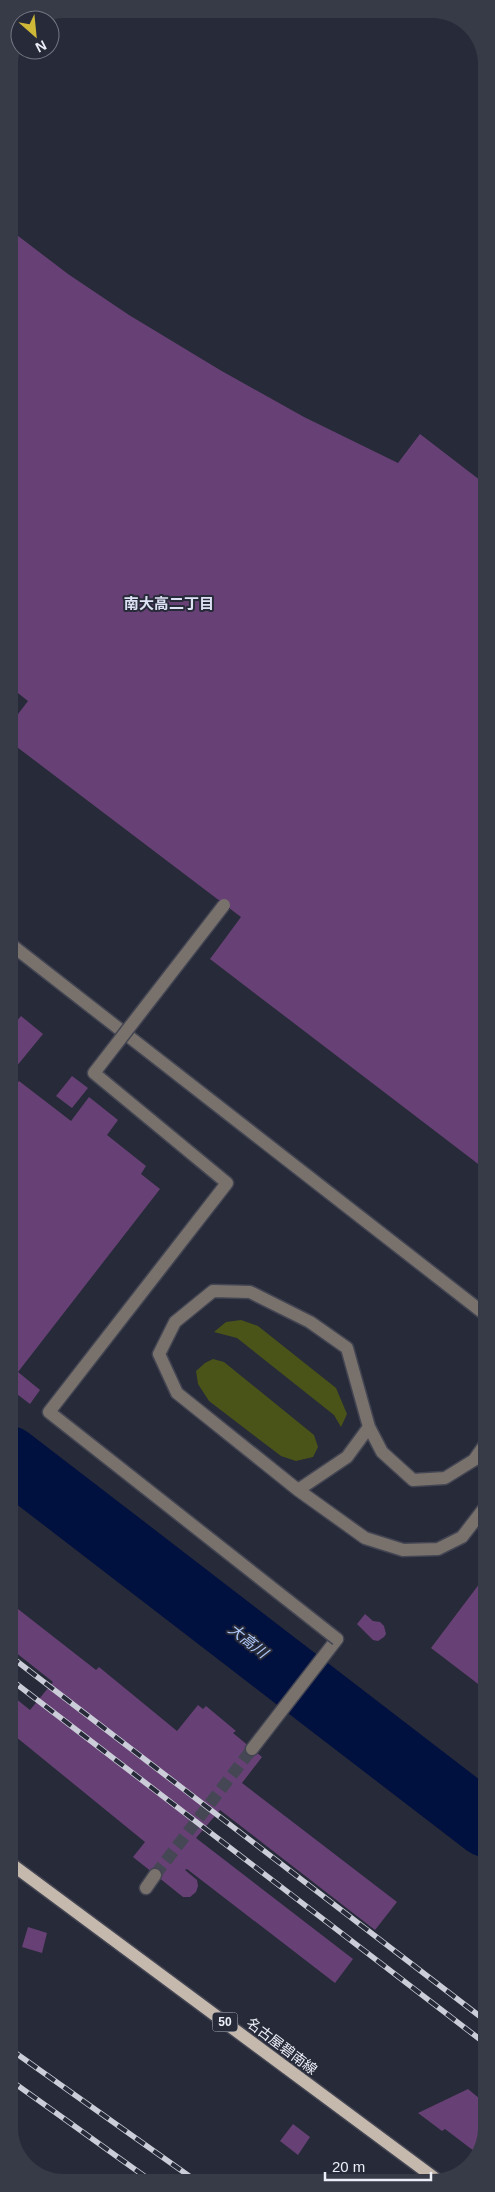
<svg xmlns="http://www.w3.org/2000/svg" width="495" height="2192" viewBox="0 0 495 2192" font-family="Arial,'Noto Sans JP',sans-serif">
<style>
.green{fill:#4a5419}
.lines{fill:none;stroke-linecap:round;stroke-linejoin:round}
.river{stroke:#00103f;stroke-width:64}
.building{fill:#674175}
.minor-tunnel{stroke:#454755;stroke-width:12;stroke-dasharray:12 6;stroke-linecap:butt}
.minor-casing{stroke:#434553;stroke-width:15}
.major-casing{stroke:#434553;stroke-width:15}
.minor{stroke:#78716c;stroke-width:12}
.major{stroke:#c5b8ad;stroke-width:12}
.rail-casing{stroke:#cbced8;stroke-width:5.5}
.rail{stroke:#272a38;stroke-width:4;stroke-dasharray:11;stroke-linecap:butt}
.minor-bridge-casing{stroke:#434553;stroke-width:15;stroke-linecap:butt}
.minor-bridge{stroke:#78716c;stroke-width:12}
.labels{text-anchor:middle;stroke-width:4;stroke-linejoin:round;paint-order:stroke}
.shield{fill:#272a38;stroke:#b1b3be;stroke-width:1}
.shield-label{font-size:12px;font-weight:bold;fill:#eceef8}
.street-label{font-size:14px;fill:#eceef8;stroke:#272a38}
.neighbourhood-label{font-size:15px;font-weight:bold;fill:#dde1f4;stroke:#272a38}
.water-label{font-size:15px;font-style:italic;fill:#adc7f8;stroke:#272a38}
</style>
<rect width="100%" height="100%" fill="#272a38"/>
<!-- green -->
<path class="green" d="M241 1320 258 1326 336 1388 347 1414 341 1427 334 1415 237 1338 214 1332 226 1322Z
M213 1359 224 1362 314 1435 318 1447 313 1457 296 1461 281 1456 209 1401 198 1384 196 1371 205 1363Z"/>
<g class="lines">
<!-- river -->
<path class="river" d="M9 1458 486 1825"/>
</g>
<!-- building -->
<path class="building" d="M9 229 68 274 129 315 220 370 304 417 398 463 420 434 485 484 486 1170 210 959 241 917 9 741V726L28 701 9 686Z
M21 1016 43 1034 16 1067 9 1061V1030Z
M72 1076 88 1088 72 1108 56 1096Z
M19 1081 71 1121 89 1097 118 1120 107 1135 146 1166 141 1174 160 1189 18 1372 40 1390 30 1404 9 1388V1093Z
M486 1575V1690L431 1648Z
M9 1602 96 1670 99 1667 177 1731 198 1705 203 1709 206 1706 236 1731 233 1733 262 1757 242 1783 397 1902 375 1930 220 1810 196 1838 353 1959 335 1983 187 1869 185 1870 197 1880 198 1886 196 1892 190 1897H183L133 1857 145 1842 10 1732V1694L30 1710 53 1682 10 1648Z
M365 1614 373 1621 380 1622 384 1626 386 1634 384 1637 378 1641 373 1640 357 1624Z
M28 1927 47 1933 42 1953 22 1947Z
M468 2089 486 2104V2129L481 2142 474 2151 445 2129 442 2131 418 2113Z
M293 2124 310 2137 298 2155 280 2141Z"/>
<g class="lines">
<!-- minor-tunnel -->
<path class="minor-tunnel" d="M155 1875 252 1749"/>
<!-- minor casing -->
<g class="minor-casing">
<path id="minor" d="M9 943 486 1315
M486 1443 474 1460 445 1478 413 1480 382 1452 369 1427 347 1348 310 1322 250 1292 213 1291 175 1322 159 1354 177 1393 298 1490 365 1538 403 1550 438 1549 462 1537 486 1506
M298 1490 347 1457 369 1427
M252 1749 337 1639
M146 1888 155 1875"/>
</g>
<!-- major casing -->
<g class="major-casing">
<path id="major" d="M10 1863 440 2182"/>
</g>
<!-- minor -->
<use href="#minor" class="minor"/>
<!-- major -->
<use href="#major" class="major"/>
<!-- rail casing -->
<g class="rail-casing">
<path id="rail" d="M10 1656 486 2021
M10 1679 486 2044
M10 2049 199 2183
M10 2080 154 2183"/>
</g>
<!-- rail -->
<use href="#rail" class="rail"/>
<!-- minor-bridge casing -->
<g class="minor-bridge-casing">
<path id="minor-bridge" d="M224 905 94 1073 227 1183 49 1412 337 1639"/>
</g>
<!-- minor-bridge -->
<use href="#minor-bridge" class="minor-bridge"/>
</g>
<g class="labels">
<!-- shield labels -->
<rect class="shield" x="212.5" y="2012.5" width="25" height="19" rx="4"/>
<g class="shield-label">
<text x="225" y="2026">50</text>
</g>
<!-- street labels -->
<g class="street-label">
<text transform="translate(282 2046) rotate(37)" y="5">名古屋碧南線</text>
</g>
<!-- neighbourhood labels -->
<g class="neighbourhood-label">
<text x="169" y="609">南大高二丁目</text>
</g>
<!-- water labels -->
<g class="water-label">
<text transform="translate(248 1641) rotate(38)" y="5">大高川</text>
</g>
</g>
<!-- crop -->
<path d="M0 0H495V2192H0ZM64 18H432A46 46 0 0 1 478 64V2128A46 46 0 0 1 432 2174H64A46 46 0 0 1 18 2128V64A46 46 0 0 1 64 18Z" fill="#373a47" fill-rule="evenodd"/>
<!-- north arrow -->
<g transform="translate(35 35) rotate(153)"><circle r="24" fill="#272a38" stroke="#767885"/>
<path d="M0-4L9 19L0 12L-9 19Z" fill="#cfb837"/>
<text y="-8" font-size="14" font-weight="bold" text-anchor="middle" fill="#eceef8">N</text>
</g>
<!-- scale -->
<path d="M325 2172v8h106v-8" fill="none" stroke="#eceef8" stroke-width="2.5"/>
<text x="332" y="2172" font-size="15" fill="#eceef8" stroke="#272a38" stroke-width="4" paint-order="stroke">20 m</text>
</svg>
